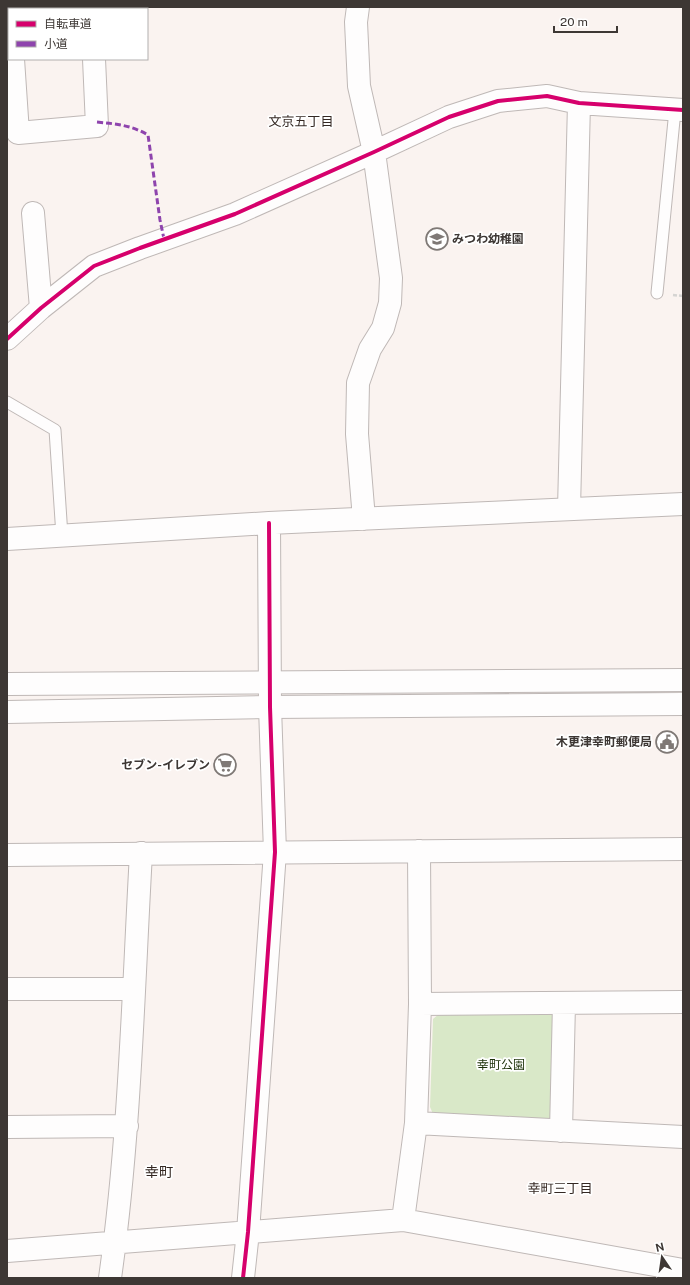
<svg xmlns="http://www.w3.org/2000/svg" width="690" height="1285" viewBox="0 0 690 1285" font-family="'Public Sans','Noto Sans JP',sans-serif">
<style>
.green{fill:#d9e8c8}
.lines{fill:none;stroke-linecap:round;stroke-linejoin:round}
.service-casing{stroke:#bfb8b6;stroke-width:13}
.minor-casing{stroke:#bfb8b6;stroke-width:24}
.tertiary-casing{stroke:#bfb8b6;stroke-width:24}
.path{stroke:#d5d4d2;stroke-width:2.5;stroke-dasharray:4 2;stroke-linecap:butt}
.service{stroke:#fefdfd;stroke-width:11}
.minor{stroke:#fefdfd;stroke-width:22}
.tertiary{stroke:#fefdfd;stroke-width:22}
.quiet{stroke:#8e44ad;stroke-width:3;stroke-dasharray:6 3;stroke-linecap:butt}
.cycleway-casing{stroke:#fff;stroke-width:6}
.cycleway{stroke:#d6006c;stroke-width:4}
.labels{text-anchor:middle;stroke-width:3.5;stroke-linejoin:round;paint-order:stroke}
.poi-label{font-size:12px;font-weight:bold;fill:#3d3734;stroke:#fff;text-anchor:end}
.park-label{font-size:12px;fill:#1c3108;stroke:#fff}
.neighbourhood-label{font-size:13px;fill:#342823;stroke:#fff}
.quarter-label{font-size:14px;fill:#342823;stroke:#fff}
</style>
<rect width="100%" height="100%" fill="#faf3f0"/>
<!-- green -->
<path class="green" d="M440 1013 554 1014 555 1115 548 1119 433 1114 430 1107 433 1019Z"/>
<g class="lines">
<!-- service casing -->
<g class="service-casing">
<path id="service" d="M657 293 675 110
M7 402 55 430 62 536"/>
</g>
<!-- minor casing -->
<g class="minor-casing">
<path id="minor" d="M7 7 9 22
M358 7 356 22 359 86 374 152 391 278 390 303 383 328 370 349 358 383 357 434 364 519
M13 59 18 133 97 126 94 59
M33 213 41 308
M7 339 41 308 94 266 140 248 235 214 374 152 449 117 498 101 547 96 579 103 683 110
M569 509 579 103
M7 539 269 523 683 504
M7 855 683 849
M7 989H134
M420 1004 683 1002
M416 1123 683 1137
M7 1127 127 1126
M561 1131 564 1004
M403 1220 416 1123 420 1004 419 851
M7 1251 403 1220 683 1270
M110 1278C130 1137 133 995 141 853
M243 1278 248 1232 275 852 270 707 269 523"/>
</g>
<!-- tertiary casing -->
<g class="tertiary-casing">
<path id="tertiary" d="M7 684 683 680
M7 712 270 707 683 704"/>
</g>
<!-- path -->
<path class="path" d="M673 295 683 296"/>
<!-- service -->
<use href="#service" class="service"/>
<!-- minor -->
<use href="#minor" class="minor"/>
<!-- tertiary -->
<use href="#tertiary" class="tertiary"/>
<!-- quiet -->
<path class="quiet" d="M97 122C116 124 131 125 148 135L160 220 164 239"/>
<!-- cycleway casing -->
<g class="cycleway-casing">
<path id="cycleway" d="M7 339 41 308 94 266 140 248 235 214 374 152 449 117 498 101 547 96 579 103 683 110
M243 1278 248 1232 275 852 270 707 269 523"/>
</g>
<!-- cycleway -->
<use href="#cycleway" class="cycleway"/>
</g>
<!-- icons -->
<defs>
<g id="school-ring" transform="scale(1.15)"><circle r="9.5" fill="#fff" stroke="#7f7976" stroke-width="1.5"/><path d="M0-5L7-2L0 1L-7-2ZM-4 1L0 2.5L4 1V4Q0 6-4 4Z" fill="#7f7976"/></g>
<g id="civic-ring" transform="scale(1.15)"><circle r="9.5" fill="#fff" stroke="#7f7976" stroke-width="1.5"/><path d="M-.6-6.5H3V-4.5H.6V-3L4-1V1h2V6H-6V1h2V-1L-.6-3ZM-1.2 2.5V6h2.4V2.5Z" fill="#7f7976"/></g>
<g id="supermarket-ring" transform="scale(1.15)"><circle r="9.5" fill="#fff" stroke="#7f7976" stroke-width="1.5"/><path d="M-6-5.5h2.5l.6 2H6L4.5 2H-2.5L-4.4-4H-6ZM-1.5 3.2a1.3 1.3 0 1 0 .1 0ZM3 3.2a1.3 1.3 0 1 0 .1 0Z" fill="#7f7976"/></g>
</defs>
<g fill-rule="evenodd">
<use href="#school-ring" x="437" y="239"/>
<use href="#civic-ring" x="667" y="742"/>
<use href="#supermarket-ring" x="225" y="765"/>
</g>
<g class="labels">
<!-- poi labels -->
<g class="poi-label">
<text x="452" y="243" text-anchor="start">みつわ幼稚園</text>
<text x="652" y="746">木更津幸町郵便局</text>
<text x="210" y="769">セブン-イレブン</text>
</g>
<!-- park labels -->
<g class="park-label">
<text x="501" y="1069">幸町公園</text>
</g>
<!-- neighbourhood labels -->
<g class="neighbourhood-label">
<text x="301" y="126">文京五丁目</text>
<text x="560" y="1193">幸町三丁目</text>
</g>
<!-- quarter labels -->
<g class="quarter-label">
<text x="159" y="1177">幸町</text>
</g>
</g>
<!-- border -->
<rect width="690" height="1285" fill="none" stroke="#3d3734" stroke-width="16"/>
<!-- legend -->
<rect x="8" y="8" width="140" height="52" fill="#ffffff" stroke="#b1afae"/>
<rect x="16" y="21" width="20" height="6" fill="#d6006c" stroke="#b1afae"/>
<text x="44" y="28" font-size="12" fill="#3d3734">自転車道</text>
<rect x="16" y="41" width="20" height="6" fill="#8e44ad" stroke="#b1afae"/>
<text x="44" y="48" font-size="12" fill="#3d3734">小道</text>
<!-- north arrow -->
<g transform="translate(662 1257) rotate(347)" stroke="#ffffff" stroke-width="3" paint-order="stroke">
<path d="M0-3L7 15L0 10L-7 15Z" fill="#3d3734"/>
<text y="-6" font-size="11" font-weight="bold" text-anchor="middle" fill="#3d3734">N</text>
</g>
<!-- scale -->
<path d="M554 26v6h63v-6" fill="none" stroke="#3d3734" stroke-width="2"/>
<text x="560" y="26" font-size="12" fill="#3d3734" stroke="#ffffff" stroke-width="3" paint-order="stroke">20 m</text>
</svg>
